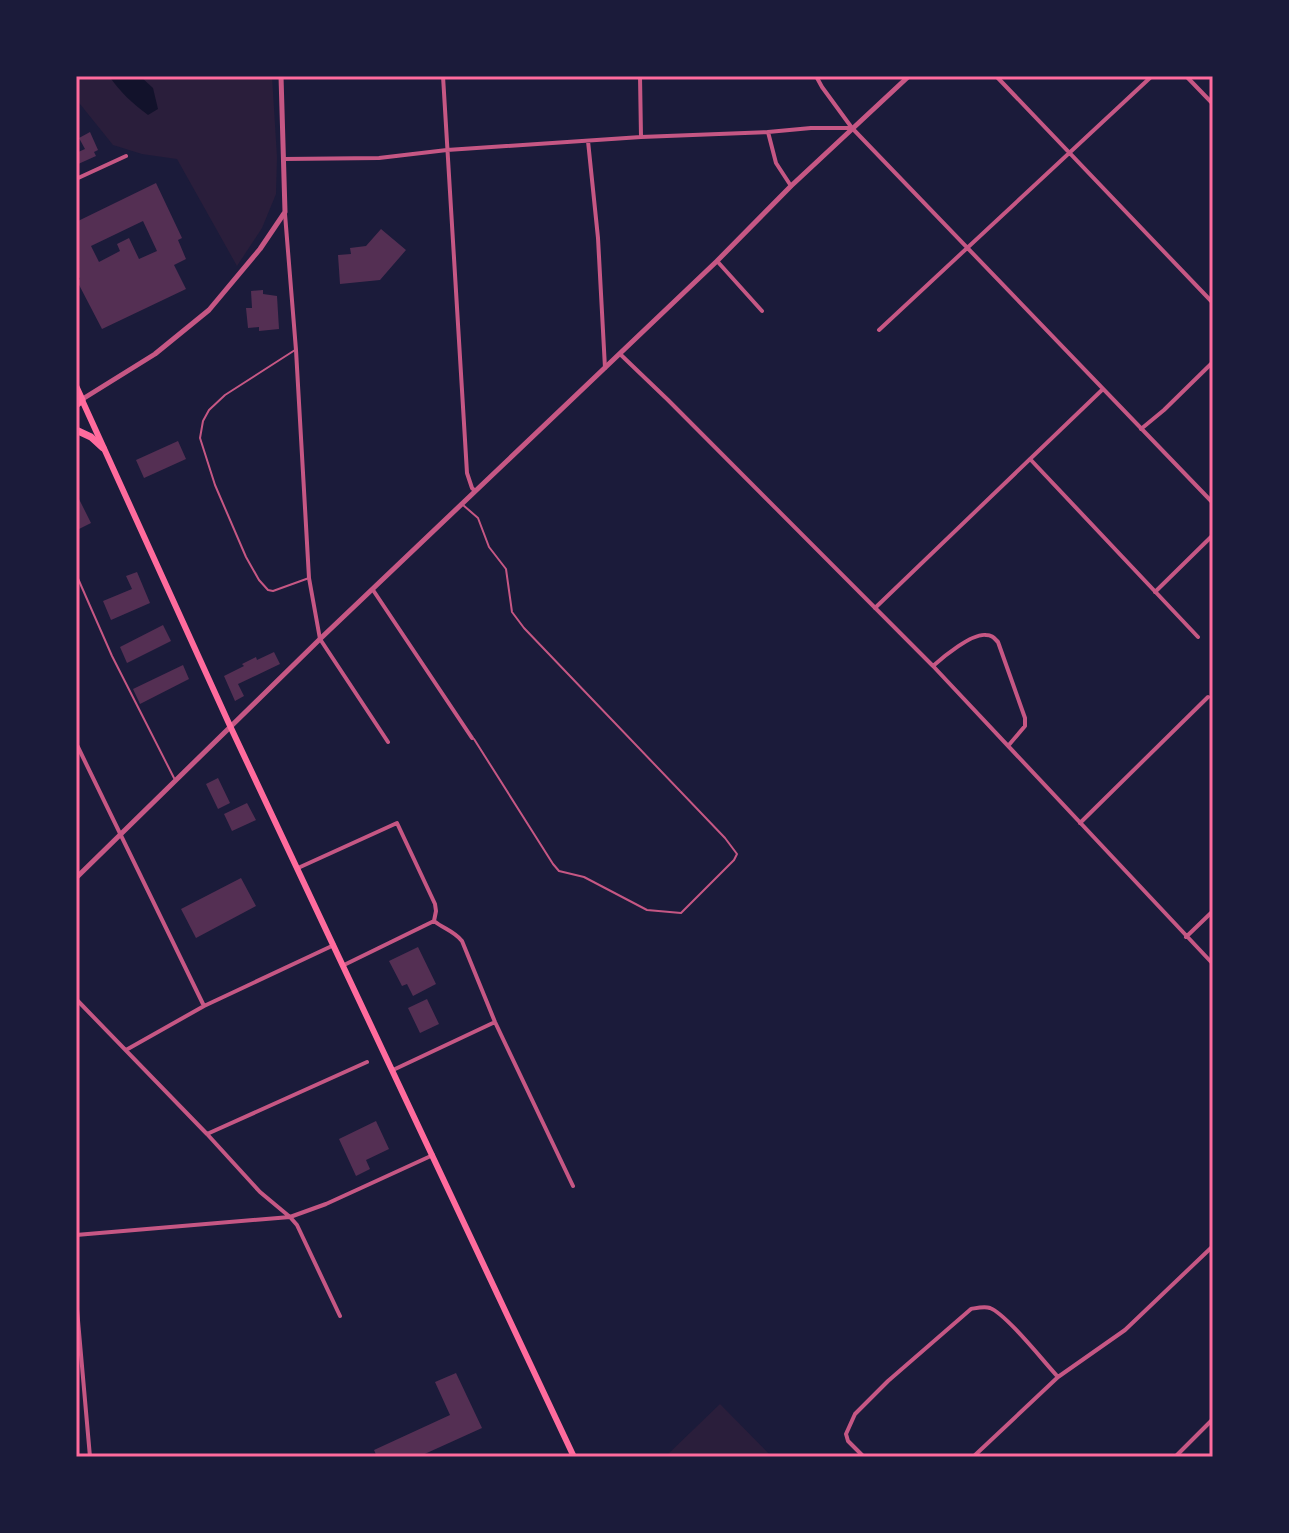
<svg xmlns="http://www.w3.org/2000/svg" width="1289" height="1533" viewBox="0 0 1289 1533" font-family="'PT Sans Narrow',sans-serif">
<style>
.green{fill:#2a1e3b}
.water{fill:#12122b}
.building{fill:#542f53;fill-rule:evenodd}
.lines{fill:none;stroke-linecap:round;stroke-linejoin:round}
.service{stroke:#c65784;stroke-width:2}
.minor{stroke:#c65784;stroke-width:4}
.tertiary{stroke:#c65784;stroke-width:5}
.primary{stroke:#ff6b9d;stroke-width:6}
.trunk{stroke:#ff6b9d;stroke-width:7}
.neatline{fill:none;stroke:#ff6b9d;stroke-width:3}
</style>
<rect width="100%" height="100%" fill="#1b1b3a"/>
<!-- green -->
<path class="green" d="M76 76H272L277 157 276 194 262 228 237 266 177 159 142 154 113 145 76 99Z
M720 1404 772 1457H665Z"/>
<!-- water -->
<path class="water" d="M109 76H140L153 88 158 109 148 115C133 104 120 92 109 76Z"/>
<!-- building -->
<path class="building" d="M90 132 98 150 94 152 96 156 76 165V153L85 149 79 138Z
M156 183 182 238 178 240 186 259 174 265 186 289 102 329 77 281 80 279 76 272V222ZM143 221 157 251 139 259 129 238 117 244 120 251 99 262 91 246Z
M381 229 406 250 380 280 340 284 338 255 351 254 350 248 366 246Z
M263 290V294L277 296 279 329 259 331V327L248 328 246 308H252L251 291Z
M178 441 186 459 144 478 136 460Z
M79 499 91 523 77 530 76 500Z
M137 572 150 603 111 620 103 601 132 589 126 576Z
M163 625 171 641 127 663 120 647Z
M274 652 280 664 238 684 244 696 235 701 224 676 244 666 242 664 256 657 257 660Z
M183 665 189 679 140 704 133 689Z
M218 778 230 803 218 809 206 784Z
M247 803 256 820 232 831 224 814Z
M241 878 256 906 196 938 181 909Z
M418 947 436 984 413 996 407 984 402 986 389 961Z
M427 999 439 1024 420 1033 408 1008Z
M376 1121 389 1149 366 1160 370 1169 356 1176 339 1139Z
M456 1373 482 1428 418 1457H377L374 1450 450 1415 435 1382Z"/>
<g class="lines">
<!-- service -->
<path class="service" d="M295 350 225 395 209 410 203 421 200 438 215 485 246 557 259 580 268 590 273 591 309 578
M463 505 478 518 489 547 506 569 512 612 524 628 725 838 737 854 734 860 681 913 647 910 584 877 559 871 553 864 474 739
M76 574 112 656 174 778"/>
<!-- minor -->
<path class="minor" d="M443 76 467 473 472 488 475 491
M640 76 641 137
M816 76 822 87 852 128 1213 503
M996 76 1213 303
M1186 76 1213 104
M768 132 776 163 791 186
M588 141 598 238 605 368
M284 159 379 158 447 150 641 137 768 132 811 128H852
M76 179 126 156
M285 214 296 350 309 578 320 639 388 742
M717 261 762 311
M879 330 1152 76
M620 354 668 400 933 666 1213 964
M1141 429 1164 410 1213 362
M1030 459 1198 637
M373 590 472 738
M1155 592 1213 535
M875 608 1103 389
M933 666C943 657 972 633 986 635 992 635 994 638 998 642L1025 718V726L1008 746
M76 743 204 1006
M1080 823 1208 697
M298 868 397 823 435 904 436 911 434 921
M434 921C444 929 454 931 462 941L495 1022 573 1186
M1186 937 1213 911
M344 965 434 921
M76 999 207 1134 260 1192 290 1217 297 1225 340 1316
M126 1050 204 1006 334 945
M393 1070 495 1022
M207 1134 367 1062
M76 1235 290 1217 326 1204 433 1155
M76 1298 90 1457
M864 1457 848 1441 846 1434 855 1414 888 1381 971 1309C977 1308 984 1306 990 1308 1006 1314 1044 1362 1058 1377
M973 1457 1058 1377 1125 1330 1213 1246
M1175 1457 1213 1419"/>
<!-- tertiary -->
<path class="tertiary" d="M81 400 155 354 209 310 260 249 285 212 281 76
M76 878 320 639 717 261 791 186 909 76"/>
<!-- primary -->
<path class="primary" d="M82 400 231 728 574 1457"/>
<!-- trunk -->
<path class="trunk" d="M76 387 82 400 76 405
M76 430 91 437 103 448"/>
</g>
<!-- border -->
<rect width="1289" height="1533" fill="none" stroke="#1b1b3a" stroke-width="156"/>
<rect x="78" y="78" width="1133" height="1377" class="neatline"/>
</svg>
